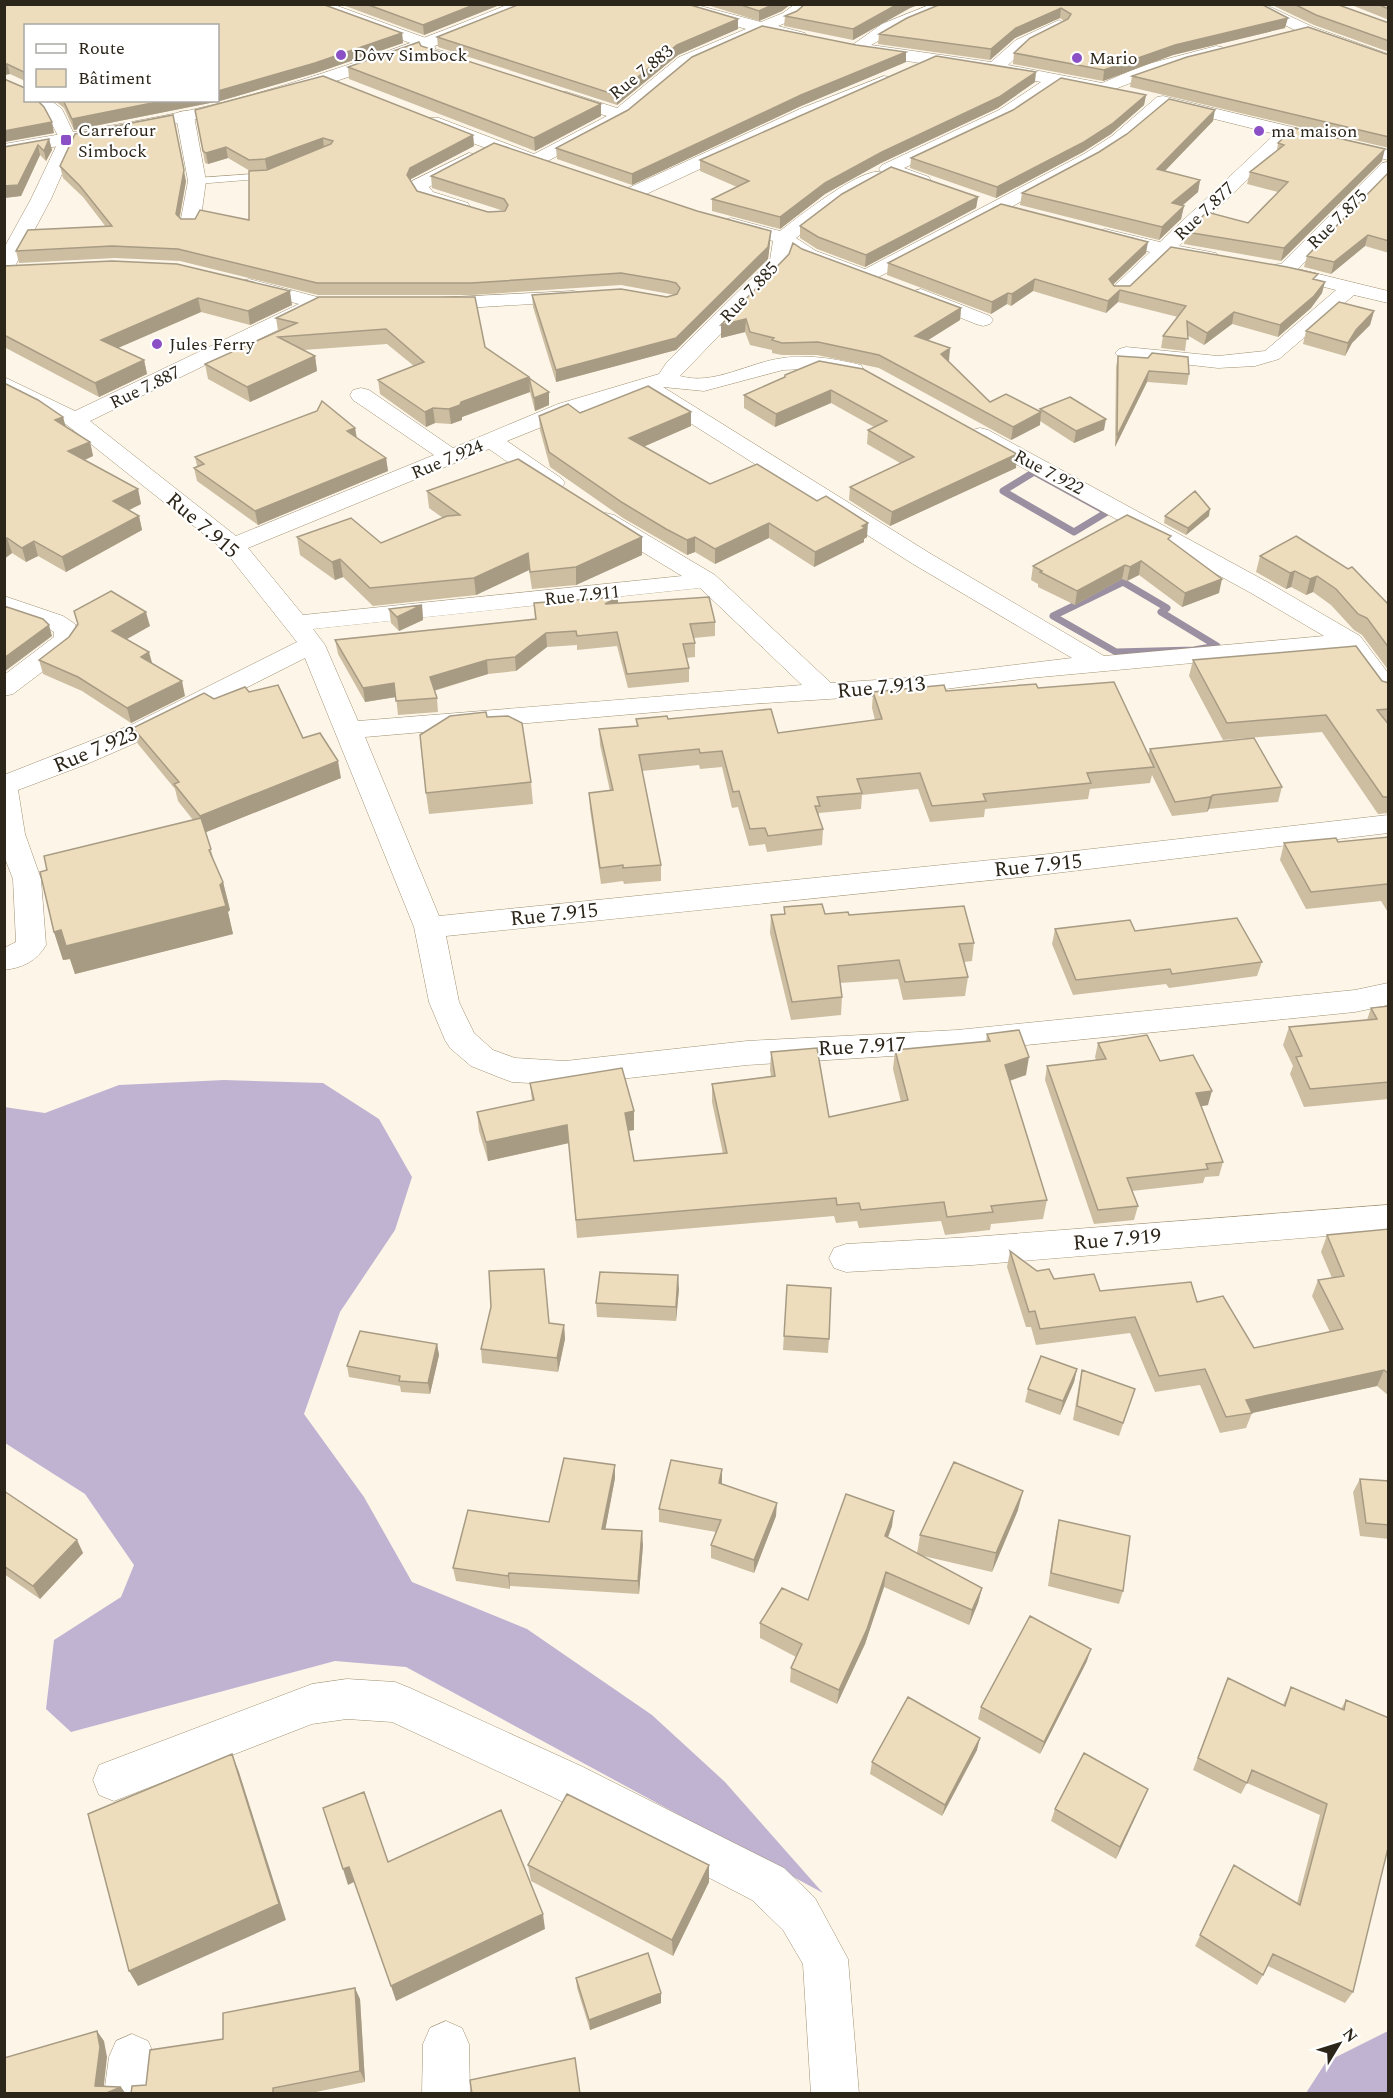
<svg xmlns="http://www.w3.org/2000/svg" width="1393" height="2098" viewBox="0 0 1393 2098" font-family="Spectral,serif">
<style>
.forest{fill:#c0b3d2}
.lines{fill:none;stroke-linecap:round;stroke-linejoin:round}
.stream{stroke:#9b8fa2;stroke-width:7}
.lane-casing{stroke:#a09071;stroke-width:1}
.street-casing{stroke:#a09071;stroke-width:1}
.secondary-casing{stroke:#a09071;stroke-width:1}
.primary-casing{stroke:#a09071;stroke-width:1}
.lane{fill:#fff;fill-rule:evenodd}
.street{fill:#fff;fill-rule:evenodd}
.secondary{fill:#fff;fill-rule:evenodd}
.primary{fill:#fff;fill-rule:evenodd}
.wall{fill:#cdbea2}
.shaded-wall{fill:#a79b84}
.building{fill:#eeddbc;stroke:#a79b84;stroke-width:1.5}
.poi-dot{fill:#8b4fc6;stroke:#fff;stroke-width:2}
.labels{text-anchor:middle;stroke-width:4.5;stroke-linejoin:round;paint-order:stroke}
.far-poi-label{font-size:18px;fill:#2c2519;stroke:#fff;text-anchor:start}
.far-street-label{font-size:18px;fill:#2c2519;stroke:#fff}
.street-label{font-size:21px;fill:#2c2519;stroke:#fff}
</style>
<rect width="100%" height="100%" fill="#fdf6e8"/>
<!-- forest -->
<path class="forest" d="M224 1080 323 1083 379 1119 412 1177 395 1230 340 1312 304 1414 364 1497 412 1582 527 1629 652 1715 725 1782 823 1893 406 1667 335 1661 71 1732 46 1709 54 1640 121 1597 134 1565 85 1494 5 1443 4 1107 45 1113 119 1085Z
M1388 2031V2093H1306L1326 2062Z"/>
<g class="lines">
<!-- stream -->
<path class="stream" d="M1034 472 1107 512 1074 532 1003 491Z
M1123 582 1167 608 1161 612 1217 646 1194 650 1116 652 1053 616Z"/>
<!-- lane casing -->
<g class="lane-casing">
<path id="lane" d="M268 173 272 176 271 178 197 184 193 181 197 178Z"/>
</g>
<!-- street casing -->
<g class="street-casing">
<path id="street" d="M307 4H332L434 41 435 49 458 55 460 59 452 64 423 56 419 46 309 7Z
M667 4H693L761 22 783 13 795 4H814L795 19 778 26 805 33 807 36 805 39 799 41 764 33 691 65 627 119 542 164 536 165 526 163 427 126 424 122 427 118H439L534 154 607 116 555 100 552 96 555 92H567L617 108 679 57 746 29 669 7Z
M1242 4H1264L1313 27 1388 54V64L1301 33Z
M929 5 955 4 953 7 905 26 871 45 991 62 1016 40 1059 20 1067 25 1065 28 1028 46 1008 65 1102 83 1144 65 1216 46 1222 47 1224 51 1222 55 1156 73 1105 93 1058 85 1011 118 904 168 929 177 931 181 929 185H915L884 174 885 176 883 180 840 204 796 238 816 251 865 269 1084 154 1112 136 1157 97 1163 96 1388 150V160L1291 137 1179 246 1216 253 1219 257 1216 261 1209 263 1168 256 1126 296H1112L1109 292 1112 288 1150 252 1098 239 1095 235 1098 231 1105 229 1160 242 1275 134 1166 107 1124 144 1096 162 873 280C856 285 807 262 791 252L787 265 680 376C714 386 749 362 783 358 808 354 836 359 861 365L864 370 861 375 853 376 805 369 783 370 704 391 663 387 931 554 1104 656 1324 636 1251 593 972 440 969 435 972 430 980 428 988 430 1269 583 1360 636 1388 673V698L1379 696 1344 649 1030 678 907 694 750 704 365 737 439 916 1031 856 1388 815V833L1031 876 446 936 459 1002 474 1033 493 1050 515 1058 565 1061 747 1041 957 1030 1355 990 1388 983V1005L1355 1012 957 1052 747 1065 565 1085 512 1082 501 1078 471 1066 450 1048 445 1040 429 1002 414 927 305 658 149 737 87 764 18 790 25 834 41 879 46 945C37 961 22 968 4 970V948L16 942 13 879 4 856V775L131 725 297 642 225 551 67 425 4 392V377L75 411 299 304 242 289 239 285 242 281 249 279 325 299 328 303 325 307 90 421 236 536 434 455 353 400 350 395 353 390 361 388 369 390 453 448 558 404 659 374 667 362 770 260 773 241 724 228 721 224 724 220 731 218 780 231C797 218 861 167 881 172L879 169 882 165 999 110 1041 82 856 53 848 48 882 24ZM646 392 649 397 913 564 1072 658 907 678 831 683 715 575 614 515 606 513 598 515 594 520 598 525 682 576 303 615 248 548 489 449 545 488 553 490 561 488 565 483 561 478 507 441 574 414ZM700 588 802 685 358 721 325 645 313 629Z
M884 76 890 77 892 81 890 85 814 116 640 197H626L624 193 626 189 802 108Z
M30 100H50L62 109 77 140 74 144H62L48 116Z
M185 111 191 112 194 116 206 181 200 224 197 228H183L180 224 188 181 176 116 179 112Z
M469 153 475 154 478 158 475 162 429 187 433 192 468 203 470 207 468 211 461 213 419 200 410 185 412 181Z
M1388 162V177L1298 269 1388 291V303L1354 295 1279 359 1255 366 1218 368 1119 357 1115 353 1119 349 1126 347 1218 356 1265 351 1336 290 1269 273 1266 269 1269 265 1281 264 1382 163Z
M921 289 990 316 993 320 990 324 983 326 976 324 914 299 911 295 914 291Z
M574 291 581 293 584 297 581 301 432 310 425 308 422 304 425 300 432 298Z
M4 596 63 616 75 624 80 637 71 650 13 694 4 696V675L54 637V632L45 626 4 612Z
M1388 1205V1231L972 1265 846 1272 834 1268 829 1258 834 1248 846 1244 972 1237Z
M347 1679 395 1682 410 1688 581 1766 784 1868 815 1898 848 1959 859 2094H811L803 1964 783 1930 752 1900 551 1796 392 1722 347 1719 312 1724 114 1801 99 1795 93 1780 99 1765 312 1684Z
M446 2021 462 2028 469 2044 470 2094H422L423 2044 430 2028Z
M132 2034 148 2041 155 2057 152 2094H104L109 2057 116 2041Z"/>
</g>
<!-- secondary casing -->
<g class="secondary-casing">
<path id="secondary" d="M68 134 75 136 77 140 51 199 14 268 11 272 4 274V248L31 199 59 140 61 136Z"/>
</g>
<!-- primary casing -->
<g class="primary-casing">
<path id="primary" d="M509 4H533L531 8C443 44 352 79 260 104 176 126 90 140 4 156V144C87 129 170 118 251 95 339 70 425 39 509 4Z"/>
</g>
<!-- lane -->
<use href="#lane" class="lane"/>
<!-- street -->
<use href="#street" class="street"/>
<!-- secondary -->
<use href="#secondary" class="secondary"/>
<!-- primary -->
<use href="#primary" class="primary"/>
</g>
<!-- wall -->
<path class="wall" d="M4 4 402 33 403 43 316 73 220 101 74 130 64 108 54 100H218L26 26V100L54 133 4 142V79L25 88V81L10 74 4 75Z
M340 4H502L424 35Z
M704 4H791L782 11 759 21Z
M805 4H921L910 8 853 40 784 26 785 16 797 11Z
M941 4H1261L1285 28 1173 55 1103 81 1013 64 1014 53 1064 21 1060 18 1015 38 990 60 878 44 879 34Z
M1270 4H1336L1389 23V52L1314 25Z
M1349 4H1389V20Z
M738 19V29L678 55 617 105 438 47 437 37Z
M421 46 601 116 535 151 349 79 348 67Z
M1389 55V148L1130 87 1132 76Z
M906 62 801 106 632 185 557 159 556 148Z
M1035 82 998 108 881 163 825 194 780 229 712 211V199L737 187 700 171V160Z
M1146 95 1144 105 1111 134 1083 152 996 198 910 168 911 158Z
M195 110 473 135 474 146 411 179 410 180 417 191 488 212 504 211 432 188 431 176 770 243 768 259 676 350 556 382 533 307 532 295 667 297 675 295 621 285 472 295H318L180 261 115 258 19 263 16 251 106 227 83 197 63 178 60 166 186 181 180 217 181 219 249 220 250 171 228 158 208 164 205 163Z
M1213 121 1165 171 1200 180 1198 192 1182 206H1184L1181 219 1159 240 1020 205 1022 193Z
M49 139 52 150 46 161 40 155 21 196 4 198V147Z
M1278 143 1382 161 1281 261 1184 244 1186 232 1248 223 1278 192 1247 184 1250 172 1277 150Z
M1389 172V253L1365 246 1331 274 1304 267 1307 256Z
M978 197 976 208 865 267 817 249 800 238V226Z
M802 249 961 308 960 320 928 340 950 348 948 361 990 402 1039 411 1040 409 1104 430 1074 443 1040 421V425L1011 440 879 368 817 355H782L772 353V350L750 345 745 332 721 338Z
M1146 253 1113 285 1114 286 1317 280 1322 293 1311 308 1278 337 1232 324 1204 345 1187 335 1185 351 1161 348 1163 336 1178 317 1118 302 1106 313 1033 291 1011 306 1007 304 991 314 887 275 888 263Z
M4 266 292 305 250 325 201 312 118 348 144 360 147 374 99 397 4 347Z
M319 297 485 347 529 377 530 392 462 417V420L451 424 435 423 426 427 380 394 378 380 414 366 387 344 303 350 315 356 317 371 250 402 208 379 205 364 278 331 276 318Z
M1374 311 1370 325 1352 343 1345 356 1303 344 1306 331Z
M1118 356 1189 374 1187 385 1147 382 1115 447 1116 367Z
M819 361 1016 468 890 526 849 500 850 487 900 463 867 444 868 430 874 427 831 403 775 427 744 408V395L784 378 785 375Z
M529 378 549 392V405L535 411 530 392Z
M4 383 63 417 65 427 90 442 93 456 84 460 138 489 141 504 129 510 139 516 142 530 66 572 38 556 26 562 12 553 4 559Z
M691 412V426L643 447 710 484 867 537 864 539V542L814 567 769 538 715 564 695 552 687 555 623 518 550 467 540 430 539 416 580 413Z
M355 428 357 438 386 458 388 471 258 525 197 481 194 468 197 466 195 457Z
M427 491 642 555 576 585 532 589 529 570 476 595 373 606 343 577 335 580 300 555 297 537 381 543 443 518 429 508Z
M1165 516H1209L1186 535 1164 523Z
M1296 536 1389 605V671L1362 635 1354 630 1331 605 1313 592 1306 595 1291 587 1286 589 1256 572 1260 556Z
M1170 541 1219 593 1182 607 1139 575 1127 581 1122 579 1075 605 1038 587V584L1031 580 1033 566Z
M534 603 618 604 715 622V636L694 638 695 643V657L686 658 689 668V682L628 688 617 646 577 650V645L547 647 516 671 488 674 434 691 437 698 438 712 398 715 396 697 365 702 338 654 335 640 535 619Z
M422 605 423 620 399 631 391 623 389 609Z
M150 626 127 639 185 696 131 723 82 691 43 674 39 660Z
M1193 660 1382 681 1389 683V813L1378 814 1322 732 1223 740 1189 676Z
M1038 688 1148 755 1150 749 1282 787 1278 802 1209 809 1207 812 1172 816 1152 775 1150 783 1090 789 1088 799 985 809 984 817 930 822 918 789 862 795 861 809 819 813V818L823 829 822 845 767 852 765 844 749 846 738 807 732 808 722 767 700 769 699 765 642 771 661 865V881L624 884 623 881 601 884 590 809 589 793 610 791 600 745 599 729 637 726 636 719H668L778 733 875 720 872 708 873 692 946 691Z
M249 692 303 738 341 778 206 832 214 861 223 882 230 910 228 912 233 934 75 974 70 959 63 960 54 932 47 870 193 820 178 801 175 789 138 744 133 728 214 699Z
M487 717 531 782 533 804 429 814 426 793Z
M1389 837V914L1381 901 1306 909 1280 860 1284 843 1338 842Z
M784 907 825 914 849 915 974 943 972 961 964 962 968 977 965 996 903 1000 898 979 840 983 842 997 841 1015 791 1020 770 933 771 915 784 914Z
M1055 929 1135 931 1262 962 1257 976 1169 988 1166 984 1073 995 1052 944Z
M1389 1006V1099L1304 1107 1290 1074 1293 1066 1283 1045 1289 1027 1367 1020 1371 1008Z
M987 1034 1026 1075 1010 1081 1047 1200 1043 1219 991 1224 990 1230 945 1235 941 1221 859 1228 857 1221 836 1223 834 1216 577 1238 569 1143 488 1161 479 1131 477 1112 532 1101 530 1083 634 1111V1130L629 1131 634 1161 723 1154 712 1102V1084L771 1076 770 1070 771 1052 829 1117 901 1102 893 1069 895 1050 986 1042Z
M1098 1043 1160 1061 1208 1105 1201 1106 1223 1162 1219 1176 1205 1177 1203 1183 1132 1191 1138 1206 1134 1220 1094 1224 1045 1080 1047 1066 1096 1060 1095 1057Z
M1389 1229V1396L1377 1386 1252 1413 1246 1428 1220 1433 1200 1385 1155 1392 1130 1333 1036 1345 1031 1327H1026L1007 1267 1010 1251 1037 1271 1054 1279 1100 1291 1197 1302 1254 1348 1330 1332 1312 1296 1318 1280 1332 1278 1321 1252 1327 1235Z
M787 1285 829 1339 828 1353 783 1350Z
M679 1289 676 1321 597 1317 596 1303Z
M549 1323 564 1325 565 1339 558 1372 482 1363 481 1349Z
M437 1344 439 1355 430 1394 401 1392 400 1386 349 1377 347 1366Z
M1077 1369 1074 1382 1060 1415 1025 1402 1028 1389Z
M1082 1370 1135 1389 1119 1436 1073 1420 1079 1384Z
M615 1465V1478L605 1530 643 1545 639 1594 510 1586V1589L456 1581 453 1568 549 1522Z
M722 1469V1484L776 1516 754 1573 711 1558V1545L716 1532 659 1522V1509Z
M1360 1479 1389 1481V1539L1360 1536 1353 1492Z
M4 1491 77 1540 83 1553 40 1599 4 1574Z
M1018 1510 992 1572 919 1555 982 1588 978 1603 969 1625 884 1587 865 1644 837 1704 790 1682 791 1668 796 1657 760 1638V1623L808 1600 892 1526 888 1538 917 1553 920 1535Z
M1059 1520 1123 1591 1119 1604 1048 1586 1056 1533Z
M1087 1661 1040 1754 978 1719 981 1707Z
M1228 1678 1283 1705 1291 1687 1341 1709 1346 1700 1353 1992 1345 2003 1268 1966 1263 1975 1257 1985 1195 1946 1234 1865 1297 1903 1320 1815 1247 1783 1241 1794 1193 1770Z
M977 1750 942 1816 870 1774 872 1762Z
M1148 1789 1116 1859 1051 1821 1055 1809Z
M528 1865 709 1882 673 1956 531 1881Z
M576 1978 661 1993V2003L590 2030 577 1988Z
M360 1999 365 2082 306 2094H131L223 2039Z"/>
<!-- shaded-wall -->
<path class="shaded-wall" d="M476 4H502L424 35 423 25Z
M774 4H791L782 11 759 21V11Z
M898 4H921L910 8 853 40V29Z
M1061 8 1060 18 1015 38 990 60 991 49 1016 28Z
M1288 18 1285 28 1173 55 1103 81 1104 70 1175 45Z
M738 19V29L678 55 617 105 616 95 677 45Z
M402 33 403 43 316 73 220 101 74 130 72 119 167 100H218V91Z
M906 52V62L801 106 632 185V174L801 95Z
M4 64H7L10 74 4 75Z
M1036 72 1035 82 998 108 881 163 825 194 780 229V217L825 183 882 152Z
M1146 95 1144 105 1111 134 1083 152 996 198 997 187Z
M601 104V116L535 151 534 138Z
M1215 110 1213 121 1155 181 1157 169Z
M173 115 186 181 178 225 176 214Z
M52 122 54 133 4 142V131Z
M473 135 474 146 411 179 408 186 407 175 410 168Z
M323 138 324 149 267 171 265 159Z
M49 139 52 150 46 161 44 151Z
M38 145 40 155 21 196 4 198V186Z
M226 147 228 158 208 164 206 153Z
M1385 149 1382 161 1281 261 1284 248Z
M1200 180 1198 192 1170 216 1172 203Z
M978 197 976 208 865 267 866 255Z
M1184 206 1181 219 1159 240 1162 227Z
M771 231 770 243 768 259 676 350 556 382V370L676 338Z
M1368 235 1365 246 1331 274 1334 262Z
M1148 242 1146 253 1107 290 1109 279Z
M1035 279 1033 291 1011 306 1012 294Z
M1325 282 1322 293 1311 308 1278 337 1280 325Z
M1120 290 1118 302 1106 313 1108 301Z
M290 291 292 305 250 325 248 311Z
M1008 293 1007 304 991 314 992 302Z
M198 298 201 312 104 354 101 340Z
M961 308 960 320 914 349 915 336Z
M1374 311 1370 325 1352 343 1345 356 1348 343 1356 330Z
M1234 312 1232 324 1204 345 1207 333Z
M746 319 745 332 721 338V325Z
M950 348 949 361 940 367 941 354Z
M315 356 317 371 250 402 247 387Z
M144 360 147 374 99 397 95 383Z
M1149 371 1147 382 1115 447 1117 436Z
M529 377 530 392 462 417V420L451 424 449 409 461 402Z
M831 390V403L775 427 776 414Z
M549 392V405L535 411 534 398Z
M433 408 435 423 426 427 425 412Z
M691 412V426L629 453V438Z
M1041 412 1040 425 1011 440 1013 427Z
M63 417 67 431 55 420Z
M1106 419 1104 430 1074 443 1076 431Z
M355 428 357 441 347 431Z
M90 442 93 456 72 466 68 451Z
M1017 454 1016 468 890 526 892 512Z
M386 458 388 471 258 525 255 511Z
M138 489 141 504 117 516 113 501Z
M1210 509 1209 516 1186 535 1188 528Z
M139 516 142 530 66 572 62 557Z
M769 523V538L715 564V549Z
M868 523 867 537 864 539V542L814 567 815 552Z
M642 537V555L576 585V567Z
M695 537V552L687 555V540Z
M7 538 12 553 4 559V541Z
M34 541 38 556 26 562 22 548Z
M528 553 529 570 476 595 474 578Z
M340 559 343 577 335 580 332 562Z
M1141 561 1139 575 1127 581 1130 567Z
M1125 565 1122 579 1075 605 1077 591Z
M1295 571 1291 587 1286 589 1290 573Z
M1317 576 1313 592 1306 595 1310 579Z
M1222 579 1219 593 1182 607 1185 593Z
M618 597V611L605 604Z
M422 605 423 620 399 631 397 617Z
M146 612 150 626 116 645 112 631Z
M49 625 52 636 4 672V658Z
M546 633 547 647 516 671 515 657Z
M149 652 153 666 141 657Z
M487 660 488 674 432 691 430 677Z
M182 681 185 696 131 723 127 708Z
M394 683 396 697 365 702 363 688Z
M338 761 341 778 204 833 200 816Z
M1213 795 1209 809 1207 812 1210 797Z
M223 882 230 910 228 912 233 934 75 974 70 959 63 960 54 932 220 885Z
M1029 1057 1026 1075 1002 1083 1005 1065Z
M1212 1091 1208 1105 1192 1108 1196 1093Z
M634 1111V1130L626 1131 625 1113Z
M567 1125 569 1143 488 1161 486 1142Z
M678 1275 679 1289 676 1321V1307Z
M564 1325 565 1339 558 1372 557 1358Z
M437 1344 439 1355 430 1394 428 1383Z
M1077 1369 1074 1382 1060 1415 1063 1401Z
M1384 1370 1377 1386 1252 1413 1246 1400Z
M615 1465V1478L603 1542 602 1529Z
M722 1469V1482L719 1497V1483Z
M1023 1491 1018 1510 992 1572 996 1553Z
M777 1503 776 1516 754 1573V1560Z
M894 1511 892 1526 882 1552 885 1536Z
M642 1531 643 1545 639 1594 638 1581Z
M77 1540 83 1553 40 1599 33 1586Z
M886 1572 884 1587 865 1644 837 1704 839 1690Z
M509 1573 510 1586V1589L508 1576Z
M982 1588 978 1603 969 1625 972 1610Z
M1091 1649 1087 1661 1040 1754 1044 1742Z
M980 1738 977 1750 942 1816 945 1805Z
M232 1754 239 1772 286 1920 138 1986 129 1971Z
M1148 1789 1143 1801 1116 1859 1120 1847Z
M709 1865V1882L673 1956 672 1940Z
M349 1867 354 1882 348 1885 343 1869Z
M543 1914 545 1929 396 2001 391 1986Z
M355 1988 360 1999 365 2082 360 2071Z
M661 1993V2003L590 2030 589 2020Z
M97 2031 104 2041 107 2057 103 2094 95 2086Z
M121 2087 126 2094H104Z"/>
<!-- building -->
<path class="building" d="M4 4H322L402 33 315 63 218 91V26H26V100H37L44 107 52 122 4 131V79L25 88 24 72 7 64H4Z
M366 4H476L423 25Z
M520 4H687L738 19 677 45 616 95 437 37Z
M738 4H774L759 11Z
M805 4H898L853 29 785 16 797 11Z
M941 4H1261L1288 18 1175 45 1104 70 1014 53 1030 38 1068 19 1071 14 1061 8 1016 28 991 49 879 34 907 18Z
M1294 4H1336L1389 23V41L1316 15Z
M1377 4H1389V9Z
M762 26 856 45 906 52 801 95 632 174 556 148 628 110 692 57Z
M1308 27 1389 55V137L1132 76 1187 57Z
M419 42 421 46 601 104 534 138 348 67Z
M936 56 1036 72 999 97 882 152 825 183 780 217 712 199 749 181 700 160Z
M323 76 473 135 410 168 407 175 417 191 488 212 505 211 508 205 504 199 431 176 494 143 697 211 771 231 768 247 676 338 556 370 532 295 621 289 667 297 677 294 680 288 676 283 668 281 621 273 471 283H317L178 249 112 246 16 251 28 230 112 226 80 186 60 166 75 134 173 115 184 170 176 214 181 219H195L200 210 249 220V171L267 170 331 144 333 141 323 138 265 159 249 160 226 147 206 153 203 151 195 110Z
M1061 78 1146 95 1112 124 1084 142 997 187 911 158 1013 110Z
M1169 99 1215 110 1157 169 1200 180 1172 203 1184 206 1162 227 1022 193 1099 152 1127 134Z
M63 100H167L72 119Z
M1294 128 1385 149 1284 248 1186 232 1207 212 1248 223 1288 182 1250 172 1284 145 1278 143Z
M49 139 44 151 38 145 18 185 4 186V147Z
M891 167 978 197 866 255 818 237 800 226 842 194Z
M1389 172V241L1368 235 1334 262 1307 256Z
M1001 204 1148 242 1109 279 1114 286H1130L1171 247 1287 267 1318 274 1313 279 1325 282 1314 296 1280 325 1234 312 1207 333 1187 321 1188 339 1163 336 1186 306 1120 290 1108 301 1035 279 1012 294 1008 293 992 302 888 263Z
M793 243 802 249 961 308 915 336 950 348 941 354 990 402 1006 394 1041 412 1013 427 879 355 818 342 782 343 772 340 774 338 750 332 746 319 721 325 789 254Z
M112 261 177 264 290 291 248 311 198 298 101 340 144 360 95 383 4 335V266Z
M319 297H475L485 347 529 377 461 402 460 405 449 409 433 408 425 412 378 380 424 362 386 329 278 337 315 356 247 387 205 364 297 323 276 318Z
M1339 302 1374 311 1356 330 1348 343 1306 331Z
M1152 353 1188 357 1189 374 1149 371 1117 436 1118 356 1148 358Z
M819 361 863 369 1017 454 892 512 850 487 914 457 868 430 887 421 831 390 776 414 744 395 785 377V375Z
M529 378 549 392 534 398Z
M4 383 38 400 63 417 55 420 90 442 68 451 138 489 113 501 139 516 62 557 34 541 22 548 7 538 4 541Z
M648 386 691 412 629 438 710 484 757 464 817 501 826 496 868 523 862 526 865 528 815 552 769 523 715 549 695 537 687 540 666 529 623 503 549 452 539 416 568 404 580 413Z
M1070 397 1106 419 1076 431 1040 409Z
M322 401 355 428 347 431 386 458 255 511 194 468 204 464 195 457 317 411Z
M518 459 642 537 576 567 530 572 528 553 474 578 370 588 340 559 332 562 297 537 351 518 381 543 447 516 460 515 427 491Z
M1195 491 1210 509 1188 528 1165 516Z
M1127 515 1171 536 1168 539 1222 579 1185 593 1141 561 1130 567 1125 565 1077 591 1040 572 1042 571 1033 566Z
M1296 536 1348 569 1352 567 1389 605V648L1367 618 1358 614 1336 589 1317 576 1310 579 1295 571 1290 573 1260 556Z
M111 591 146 612 112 631 149 652 141 657 182 681 127 708 78 677 39 660 69 637 78 624 74 611Z
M618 597 605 604 709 597 715 622 690 624 695 643 683 644 689 668 627 674 617 632 577 636 576 631 546 633 515 657 487 660 430 677 437 698 396 701 394 683 363 688 335 640 536 619 534 603Z
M422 605 397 617 389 609Z
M4 606 43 619 49 625 4 658Z
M1356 646 1382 681 1389 683V709L1377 710 1389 725V797H1383L1326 715 1227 723 1193 660Z
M1114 682 1154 767 1087 773 1091 783 983 794 986 801 932 806 920 773 857 779 862 793 817 797 820 806H815L823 829 768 836 765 828 750 829 739 791 733 792 722 751 700 753 699 749 639 755 661 865 623 868V865L600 868 589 793 613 790 599 729 638 726 636 719 667 716 668 719 771 709 778 733 882 719 873 692 944 685 946 691 1036 684 1038 688Z
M278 685 303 738 320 733 338 761 200 816 174 784 179 782 133 728 204 693 214 699 245 687 249 692Z
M486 712 487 717 508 716 522 723 531 782 426 793 420 735 450 716Z
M1254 738 1282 787 1213 795 1210 797 1175 802 1150 749Z
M201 818 211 849 209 850 223 882 220 885 226 906 66 946 61 930 54 932 40 872 47 870 44 856Z
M1389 837V887L1387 884 1311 892 1284 843 1336 838 1338 842Z
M822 904 825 914 848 912 849 915 964 906 974 943 959 944 968 977 905 982 899 960 838 966 842 997 792 1002 771 915 785 914 784 907Z
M1237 918 1262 962 1172 974 1170 969 1076 980 1055 929 1130 920 1135 931Z
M1389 1006V1082L1310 1089 1296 1057 1302 1056 1289 1027 1377 1019 1371 1008Z
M1019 1030 1029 1057 1005 1065 1047 1200 991 1206 993 1212 947 1217 944 1202 861 1210 859 1203 837 1205 836 1198 576 1220 567 1125 486 1142 477 1112 534 1100 530 1083 622 1068 634 1111 625 1113 634 1161 727 1153 712 1084 775 1076 771 1052 817 1048 829 1117 908 1100 895 1050 990 1041 987 1034Z
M1147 1035 1160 1061 1193 1055 1212 1091 1196 1093 1223 1162 1206 1164 1208 1169 1127 1178 1138 1206 1098 1210 1047 1066 1106 1059 1098 1043Z
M1389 1229V1374L1384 1370 1246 1400 1252 1413 1226 1417 1205 1369 1159 1376 1135 1317 1040 1329 1035 1311 1029 1312 1010 1251 1037 1271 1049 1269 1054 1279 1094 1274 1100 1291 1191 1282 1197 1302 1223 1296 1254 1348 1343 1329 1318 1280 1344 1276 1327 1235Z
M544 1269 549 1323 564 1325 557 1358 481 1349 491 1307 489 1271Z
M600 1272 678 1275 676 1307 596 1303Z
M787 1285 831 1288 829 1339 784 1336Z
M360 1331 437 1344 428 1383 399 1381 400 1376 347 1366Z
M1041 1356 1077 1369 1063 1401 1028 1389Z
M1082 1370 1135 1389 1123 1423 1077 1406Z
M564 1458 615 1465 602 1529 642 1531 638 1581 509 1573 508 1576 453 1568 468 1510 549 1522Z
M671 1460 722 1469 719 1483 777 1503 754 1560 711 1545 721 1520 659 1509Z
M954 1462 1023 1491 996 1553 920 1535Z
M1360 1479 1389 1481V1525L1366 1523Z
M4 1491 77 1540 33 1586 4 1566Z
M846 1494 894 1511 885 1536 982 1588 972 1610 886 1572 867 1629 839 1690 791 1668 802 1644 760 1623 782 1588 808 1600Z
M1059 1520 1130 1536 1123 1591 1051 1573Z
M1030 1616 1091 1649 1044 1742 981 1707Z
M1228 1678 1285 1706 1291 1687 1344 1710 1346 1700 1389 1718V1844L1353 1992 1273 1954 1263 1975 1200 1935 1234 1865 1300 1905 1327 1804 1252 1770 1247 1783 1198 1758Z
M908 1697 980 1738 945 1805 872 1762Z
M1084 1753 1148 1789 1120 1847 1055 1809Z
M232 1754 279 1904 129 1971 88 1814Z
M364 1792 388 1862 501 1810 543 1914 391 1986 349 1867 343 1869 323 1808Z
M567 1794 709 1865 672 1940 528 1865Z
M648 1953 661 1993 589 2020 576 1978Z
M355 1988 360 2071 273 2088V2094H131L132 2086 146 2085 150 2050 223 2039V2013Z
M97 2031 100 2047 95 2086 121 2087 104 2094H4V2058Z
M575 2058 580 2094H472L470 2080Z"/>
<!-- markers -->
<g class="poi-dot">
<circle cx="341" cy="55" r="6"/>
<circle cx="1077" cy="58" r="6"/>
<circle cx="1259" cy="131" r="6"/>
<rect x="60" y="134" width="12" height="12" rx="3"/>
<circle cx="157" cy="344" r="6"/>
</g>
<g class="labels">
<!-- far-poi labels -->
<g class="far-poi-label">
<text x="353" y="61">Dôvv Simbock</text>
<text x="1089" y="64">Mario</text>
<text x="78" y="136">Carrefour<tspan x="78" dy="21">Simbock</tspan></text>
<text x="1271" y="137">ma maison</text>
<text x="169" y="350">Jules Ferry</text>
</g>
<!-- far-street labels -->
<g class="far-street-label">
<text transform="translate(641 72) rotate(-39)" y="6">Rue 7.883</text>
<text transform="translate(1204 211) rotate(-44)" y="6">Rue 7.877</text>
<text transform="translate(1337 219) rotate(-45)" y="6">Rue 7.875</text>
<text transform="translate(749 292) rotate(-47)" y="6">Rue 7.885</text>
<text transform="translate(145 387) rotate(-26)" y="6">Rue 7.887</text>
<text transform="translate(447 459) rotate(-23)" y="6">Rue 7.924</text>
<text transform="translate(1049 472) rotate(28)" y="6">Rue 7.922</text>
<text transform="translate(582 595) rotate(-6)" y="6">Rue 7.911</text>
</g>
<!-- street labels -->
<g class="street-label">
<text transform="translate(203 525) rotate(41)" y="7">Rue 7.915</text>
<text transform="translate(881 687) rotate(-5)" y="7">Rue 7.913</text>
<text transform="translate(95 749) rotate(-23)" y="7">Rue 7.923</text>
<text transform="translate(1038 865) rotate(-6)" y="7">Rue 7.915</text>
<text transform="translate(554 914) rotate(-6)" y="7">Rue 7.915</text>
<text transform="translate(862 1046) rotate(-3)" y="7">Rue 7.917</text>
<text transform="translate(1117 1239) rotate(-5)" y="7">Rue 7.919</text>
</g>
</g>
<!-- border -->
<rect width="1393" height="2098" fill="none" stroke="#2c2519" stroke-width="12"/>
<!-- legend -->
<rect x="24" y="24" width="195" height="78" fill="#ffffff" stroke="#aba8a3" stroke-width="1.5"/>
<rect x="36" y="44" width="30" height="9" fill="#ffffff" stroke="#aba8a3" stroke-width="1.5"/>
<text x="78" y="54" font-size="18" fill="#2c2519">Route</text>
<rect x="36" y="69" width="30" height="18" fill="#eeddbc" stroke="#aba8a3" stroke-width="1.5"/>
<text x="78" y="84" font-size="18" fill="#2c2519">Bâtiment</text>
<!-- north arrow -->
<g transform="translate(1339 2044) rotate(52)" stroke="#ffffff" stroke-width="4.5" paint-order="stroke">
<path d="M0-4.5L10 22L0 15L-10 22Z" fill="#2c2519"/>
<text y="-9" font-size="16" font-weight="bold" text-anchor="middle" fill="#2c2519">N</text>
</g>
</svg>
